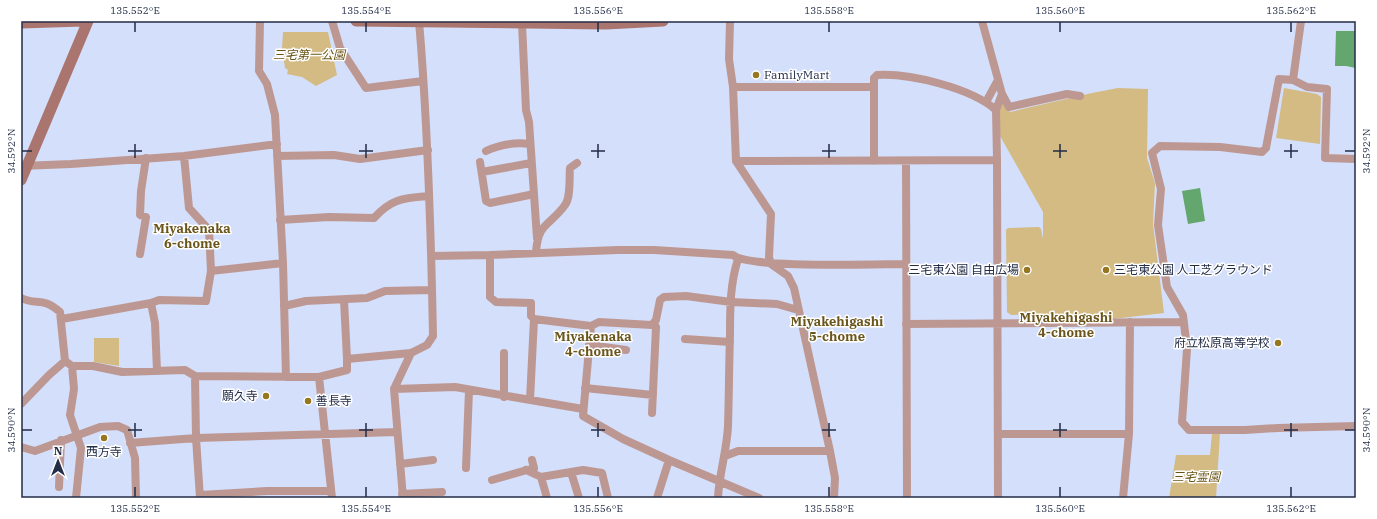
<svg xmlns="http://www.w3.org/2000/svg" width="1377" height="519" viewBox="0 0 1377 519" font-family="'IBM Plex Serif','Noto Sans JP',serif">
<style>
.green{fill:#d3bb83}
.water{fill:#63a66e}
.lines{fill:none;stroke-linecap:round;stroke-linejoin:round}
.street{stroke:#bd9893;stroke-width:8}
.secondary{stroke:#aa756e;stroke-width:11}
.ticks{fill:none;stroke:#232d47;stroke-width:1.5}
.poi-dot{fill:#96771f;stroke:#fff;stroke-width:1.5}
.labels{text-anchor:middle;stroke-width:3;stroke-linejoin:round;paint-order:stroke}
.park-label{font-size:12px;font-style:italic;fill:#6a5416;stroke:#fff}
.poi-label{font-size:12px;fill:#232d47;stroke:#fff;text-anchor:start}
.neighbourhood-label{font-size:13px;font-weight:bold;fill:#6a551b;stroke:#fff}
.neatline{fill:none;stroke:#232d47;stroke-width:1.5}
.ticks-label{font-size:10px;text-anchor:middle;fill:#232d47}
</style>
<rect width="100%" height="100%" fill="#d4dffb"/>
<!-- green -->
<path class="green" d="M283 32H328L337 75 316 86 302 77 287 74 288 70 285 68 282 48Z
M1118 88 1148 89 1147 158 1155 183 1153 224 1164 313 1113 319 1044 318V314L1011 315 1007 312 1006 230 1008 228 1039 227 1041 229 1043 239V212L1000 136 999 108 1003 100 1010 112 1092 93Z
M1284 88 1317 94 1321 97 1320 144 1276 138Z
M94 338H119V366L94 362Z
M1212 433H1220L1216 498H1169L1176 455H1210Z"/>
<!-- water -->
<path class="water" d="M1336 31H1356V68L1346 66H1335Z
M1200 188 1205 221 1188 224 1182 191Z"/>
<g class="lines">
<!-- street -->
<path class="street" d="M260 21 259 71 267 84 275 115 283 263 286 377
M332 21 340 48 366 88 423 81
M730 21 729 59 733 87 736 161 771 214 769 257 771 264 788 276 794 288 830 451 835 478 834 498
M982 21 1002 94 1009 107 1067 94 1080 96
M1301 21 1293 80 1279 79 1266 148 1262 152 1220 147 1160 146 1152 153 1161 189 1158 225 1167 287 1183 315 1187 349 1182 422 1189 430H1245L1278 428 1356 426
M522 24 526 110 529 122 537 238
M1293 80 1307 87 1327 89 1325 158 1356 159
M733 87H874
M986 102 998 80
M486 151C501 144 514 142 530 144
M277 156 334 155 360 159 428 150
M997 160 998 498
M736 161 997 160 996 110 1002 94
M874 161V78L877 75C910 73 971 88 996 110
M906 161 907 498
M480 162 486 201 490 203 534 194
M21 166 71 164 184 156 277 144
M482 172 531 163
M280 220 329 217 374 218C392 198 404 198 429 196
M536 252C538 222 550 226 565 205 571 197 569 178 570 168L577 163
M140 254 146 217 140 215 141 191 146 158
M490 255 618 250H654L733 255C749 269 878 264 906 264
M432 256 490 255V297L496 302 531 303V316L534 319 591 326 599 322 652 325 656 320 660 300 664 297 686 296 731 302 777 304 798 310
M211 271 283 263
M21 298C37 306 42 296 60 312L65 361
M344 300 347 359
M151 303 155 323 157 371
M284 306 306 301 367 298 385 291 432 290
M62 319 151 303 159 300 206 301 211 271 209 230 189 208 184 156
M906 324 1184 322
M591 326 583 416 623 439 669 460 759 498
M685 339 730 342
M589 345 626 350
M65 361 72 366H93L122 372 185 370 195 376 319 377 347 370V359L411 353 427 345 433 336C431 231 428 126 419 21
M72 366 74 389 70 415 81 448 76 498
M195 376 196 438 200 498
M319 377 332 498
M585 388 653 395
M394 389 455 387 583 409
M504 397V353
M530 400 534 319
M21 404 49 375 65 361
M652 413 656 327 654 323
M998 434H1129
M130 443 196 438 397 432
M21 447 35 451 100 427 118 426 127 430 135 458 136 498
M725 456 738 451H830
M400 464 433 460
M466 468 469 390
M526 470 541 477 583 470 602 473 608 498
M571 472 579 498
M541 477 547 498
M492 480 534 468 532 460
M59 487 61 440
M402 494 442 492
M200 495 267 491H331
M403 498 394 389 411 353
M657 498 669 460
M718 498C719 474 727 450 728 426 729 395 729 365 730 334 730 309 730 284 738 259
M1123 498 1129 434 1130 322"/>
<!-- secondary -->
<path class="secondary" d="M356 21 606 24 663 21
M21 23 83 21
M21 180 88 21"/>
</g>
<!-- ticks -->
<path class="ticks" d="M135 22V32M366 22V32M598 22V32M829 22V32M1060 22V32M1291 22V32M135 144V158M366 144V158M598 144V158M829 144V158M1060 144V158M1291 144V158M22 151H32M128 151H142M359 151H373M591 151H605M822 151H836M1053 151H1067M1284 151H1298M1345 151H1355M135 423V437M366 423V437M598 423V437M829 423V437M1060 423V437M1291 423V437M22 430H32M128 430H142M359 430H373M591 430H605M822 430H836M1053 430H1067M1284 430H1298M1345 430H1355M135 487V497M366 487V497M598 487V497M829 487V497M1060 487V497M1291 487V497"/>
<!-- markers -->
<g class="poi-dot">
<circle cx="756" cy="75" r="4"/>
<circle cx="1027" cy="270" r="4"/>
<circle cx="1106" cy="270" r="4"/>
<circle cx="1278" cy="343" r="4"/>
<circle cx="266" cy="396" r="4"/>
<circle cx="308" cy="401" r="4"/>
<circle cx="104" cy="438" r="4"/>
</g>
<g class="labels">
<!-- park labels -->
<g class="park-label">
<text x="309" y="59">三宅第一公園</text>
<text x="1196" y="481">三宅霊園</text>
</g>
<!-- poi labels -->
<g class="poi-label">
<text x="764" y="79">FamilyMart</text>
<text x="1019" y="274" text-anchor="end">三宅東公園 自由広場</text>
<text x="1114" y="274">三宅東公園 人工芝グラウンド</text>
<text x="1270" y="347" text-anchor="end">府立松原高等学校</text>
<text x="258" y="400" text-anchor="end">願久寺</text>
<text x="316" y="405">善長寺</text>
<text x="104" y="456" text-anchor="middle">西方寺</text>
</g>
<!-- neighbourhood labels -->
<g class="neighbourhood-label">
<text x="192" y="233">Miyakenaka<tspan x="192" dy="15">6-chome</tspan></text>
<text x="1066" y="322">Miyakehigashi<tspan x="1066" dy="15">4-chome</tspan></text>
<text x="837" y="326">Miyakehigashi<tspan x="837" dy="15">5-chome</tspan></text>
<text x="593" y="341">Miyakenaka<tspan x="593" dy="15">4-chome</tspan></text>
</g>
</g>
<!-- border -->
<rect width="1377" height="519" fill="none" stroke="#ffffff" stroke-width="44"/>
<!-- north arrow -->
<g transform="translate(58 461)" stroke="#ffffff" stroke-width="3" paint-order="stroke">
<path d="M0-3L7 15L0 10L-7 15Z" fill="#232d47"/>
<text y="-6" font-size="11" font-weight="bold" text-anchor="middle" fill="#232d47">N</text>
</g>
<rect x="22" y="22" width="1333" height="475" class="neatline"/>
<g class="ticks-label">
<text x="135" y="14">135.552°E</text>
<text x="366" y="14">135.554°E</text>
<text x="598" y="14">135.556°E</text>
<text x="829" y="14">135.558°E</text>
<text x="1060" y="14">135.560°E</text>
<text x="1291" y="14">135.562°E</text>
<text transform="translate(11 151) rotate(-90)" y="4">34.592°N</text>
<text transform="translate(1366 151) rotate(-90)" y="4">34.592°N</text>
<text transform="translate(11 430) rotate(-90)" y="4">34.590°N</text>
<text transform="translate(1366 430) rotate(-90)" y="4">34.590°N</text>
<text x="135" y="512">135.552°E</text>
<text x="366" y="512">135.554°E</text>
<text x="598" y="512">135.556°E</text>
<text x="829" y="512">135.558°E</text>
<text x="1060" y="512">135.560°E</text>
<text x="1291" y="512">135.562°E</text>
</g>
</svg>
